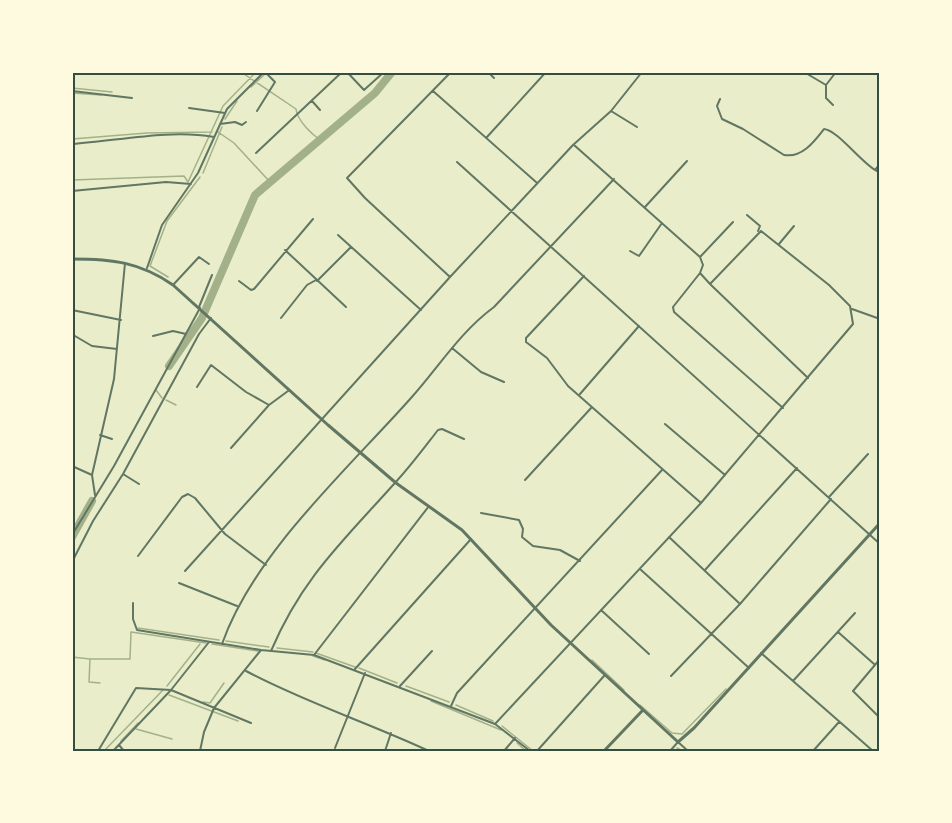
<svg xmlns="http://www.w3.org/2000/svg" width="952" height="823" viewBox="0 0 952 823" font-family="'Alegreya Sans',sans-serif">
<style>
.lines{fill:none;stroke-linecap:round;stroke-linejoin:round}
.stream{stroke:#a3b18a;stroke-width:1.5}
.river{stroke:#a3b18a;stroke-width:8}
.minor{stroke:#617663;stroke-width:2}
.tertiary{stroke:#617663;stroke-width:3}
.neatline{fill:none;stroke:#344e41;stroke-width:2}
</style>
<rect width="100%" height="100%" fill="#e9edc9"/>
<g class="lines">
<!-- stream -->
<path class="stream" d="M241 72 296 109C297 120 312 135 321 140
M251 87 264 75
M72 88 112 92
M72 93 101 95
M225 119 237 101
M218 132 234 143 271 183
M72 139 147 133 212 132
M203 173 222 127
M72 180 184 176 188 182 223 106 256 72
M168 277 150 266 167 221 200 177
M156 390 162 398
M166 400 176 405
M138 628 219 640
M226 641 269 647
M212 644 258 651
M277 648 313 652
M316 653 355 667
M313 656 325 660
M72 657 90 659 89 682 100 683
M90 659H130L131 632 206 643
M592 660 624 690
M359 668 397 683
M167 686 200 644
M406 686 449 702
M169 695 238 721
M431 701 501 730
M203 702 210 703 224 683
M456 705 493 721
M640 705 672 733 682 734 726 689
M502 726 533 751
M136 729 172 739
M121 741 138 723
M517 743 526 751
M677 748 683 751
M104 751 163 690"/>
<!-- river -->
<path class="river" d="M169 366 202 318 255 195 375 93 392 72
M72 537 92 501"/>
<!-- minor -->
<path class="minor" d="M347 72 364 90 384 72
M488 72 494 78
M804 72 826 85
M826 85V98L833 105
M826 85 836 72
M72 91 132 98
M433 91 536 182
M720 99 717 106 722 119 743 129 784 155C802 158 814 142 824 129 837 130 860 161 875 170
M312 101 320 110
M189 108 225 113
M257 111 275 82 265 72
M611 111 637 127
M220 124 235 122 242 125 246 122
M487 137 546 72
M72 144C118 141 169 129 214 137
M574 145 700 257 703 265 700 273 710 284 808 378
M256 153 342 72
M457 162 880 544
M880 164 875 170 880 173
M72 191 166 182 191 184
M645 207 687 161
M747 215 760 226 758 231
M338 235 421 310
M779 244 794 226
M285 250 346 307
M630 251 639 256 662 223
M700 257 733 222
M147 268 162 225 198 173 227 109 264 72
M700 273 673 307 674 312 783 408
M584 276 526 338V342L547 358 568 386 701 503
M450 277 365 198 347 178 451 72
M239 281 251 290 254 289 313 219
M317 281 351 247
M173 285 199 257 209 264
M199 307 212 275
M852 309 880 319
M72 310 121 320
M281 318 307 285 316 280
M75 336 92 346 117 349
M153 336 173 331 186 334
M452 348 481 372 504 382
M197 387 211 365 246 392 269 405
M580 394 639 326
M665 424 725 475
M100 435 112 439
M231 448 269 405 288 391
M72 466 92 475
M123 474 139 484
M525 480 592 407
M95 495 92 475 114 379 125 263
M829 497 868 454
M481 513 519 520 523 529 522 537 533 546 560 550 580 561
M72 535 114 466 200 308
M669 537 739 603
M138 556 182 497 188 494 195 498 225 534 266 565
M72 562 93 521 123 474 199 334 211 318
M640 569 749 668
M705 570 797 468
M185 571 450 277 573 145 611 111 642 72
M179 583 237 606
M133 603V619L137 630 261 650 314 655 495 724 530 751
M601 610 649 654
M838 632 874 664
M222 644C254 553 347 470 411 398 438 368 460 332 494 307L614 179
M271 651C302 578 343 541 394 484 410 467 424 448 438 430L442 429 464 439
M761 653 873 751
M314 655 429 506
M880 659 853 691 880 718
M355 669 471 539
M246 671C304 702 369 723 429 751
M671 676 740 604 831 499
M793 681 855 613
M400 686 432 651
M451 706 457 693 662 470
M495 724 701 503 853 324 850 306 829 285 761 231 710 284
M119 745 124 751
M335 748 365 673
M98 751 136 688 171 690 251 723
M113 751 171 690 209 642
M200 751 204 732 214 708 261 650
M385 751 391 733
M504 751 515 738
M537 751 604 676
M670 751 678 742 688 751
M813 751 839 722"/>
<!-- tertiary -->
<path class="tertiary" d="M72 259C112 259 140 262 173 285L328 425 396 483 462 530 551 625 678 742 694 728 880 523
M604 751 642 711"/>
</g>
<!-- border -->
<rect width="952" height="823" fill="none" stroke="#fefae0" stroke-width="147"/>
<rect x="74" y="74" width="804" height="676" class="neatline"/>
</svg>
